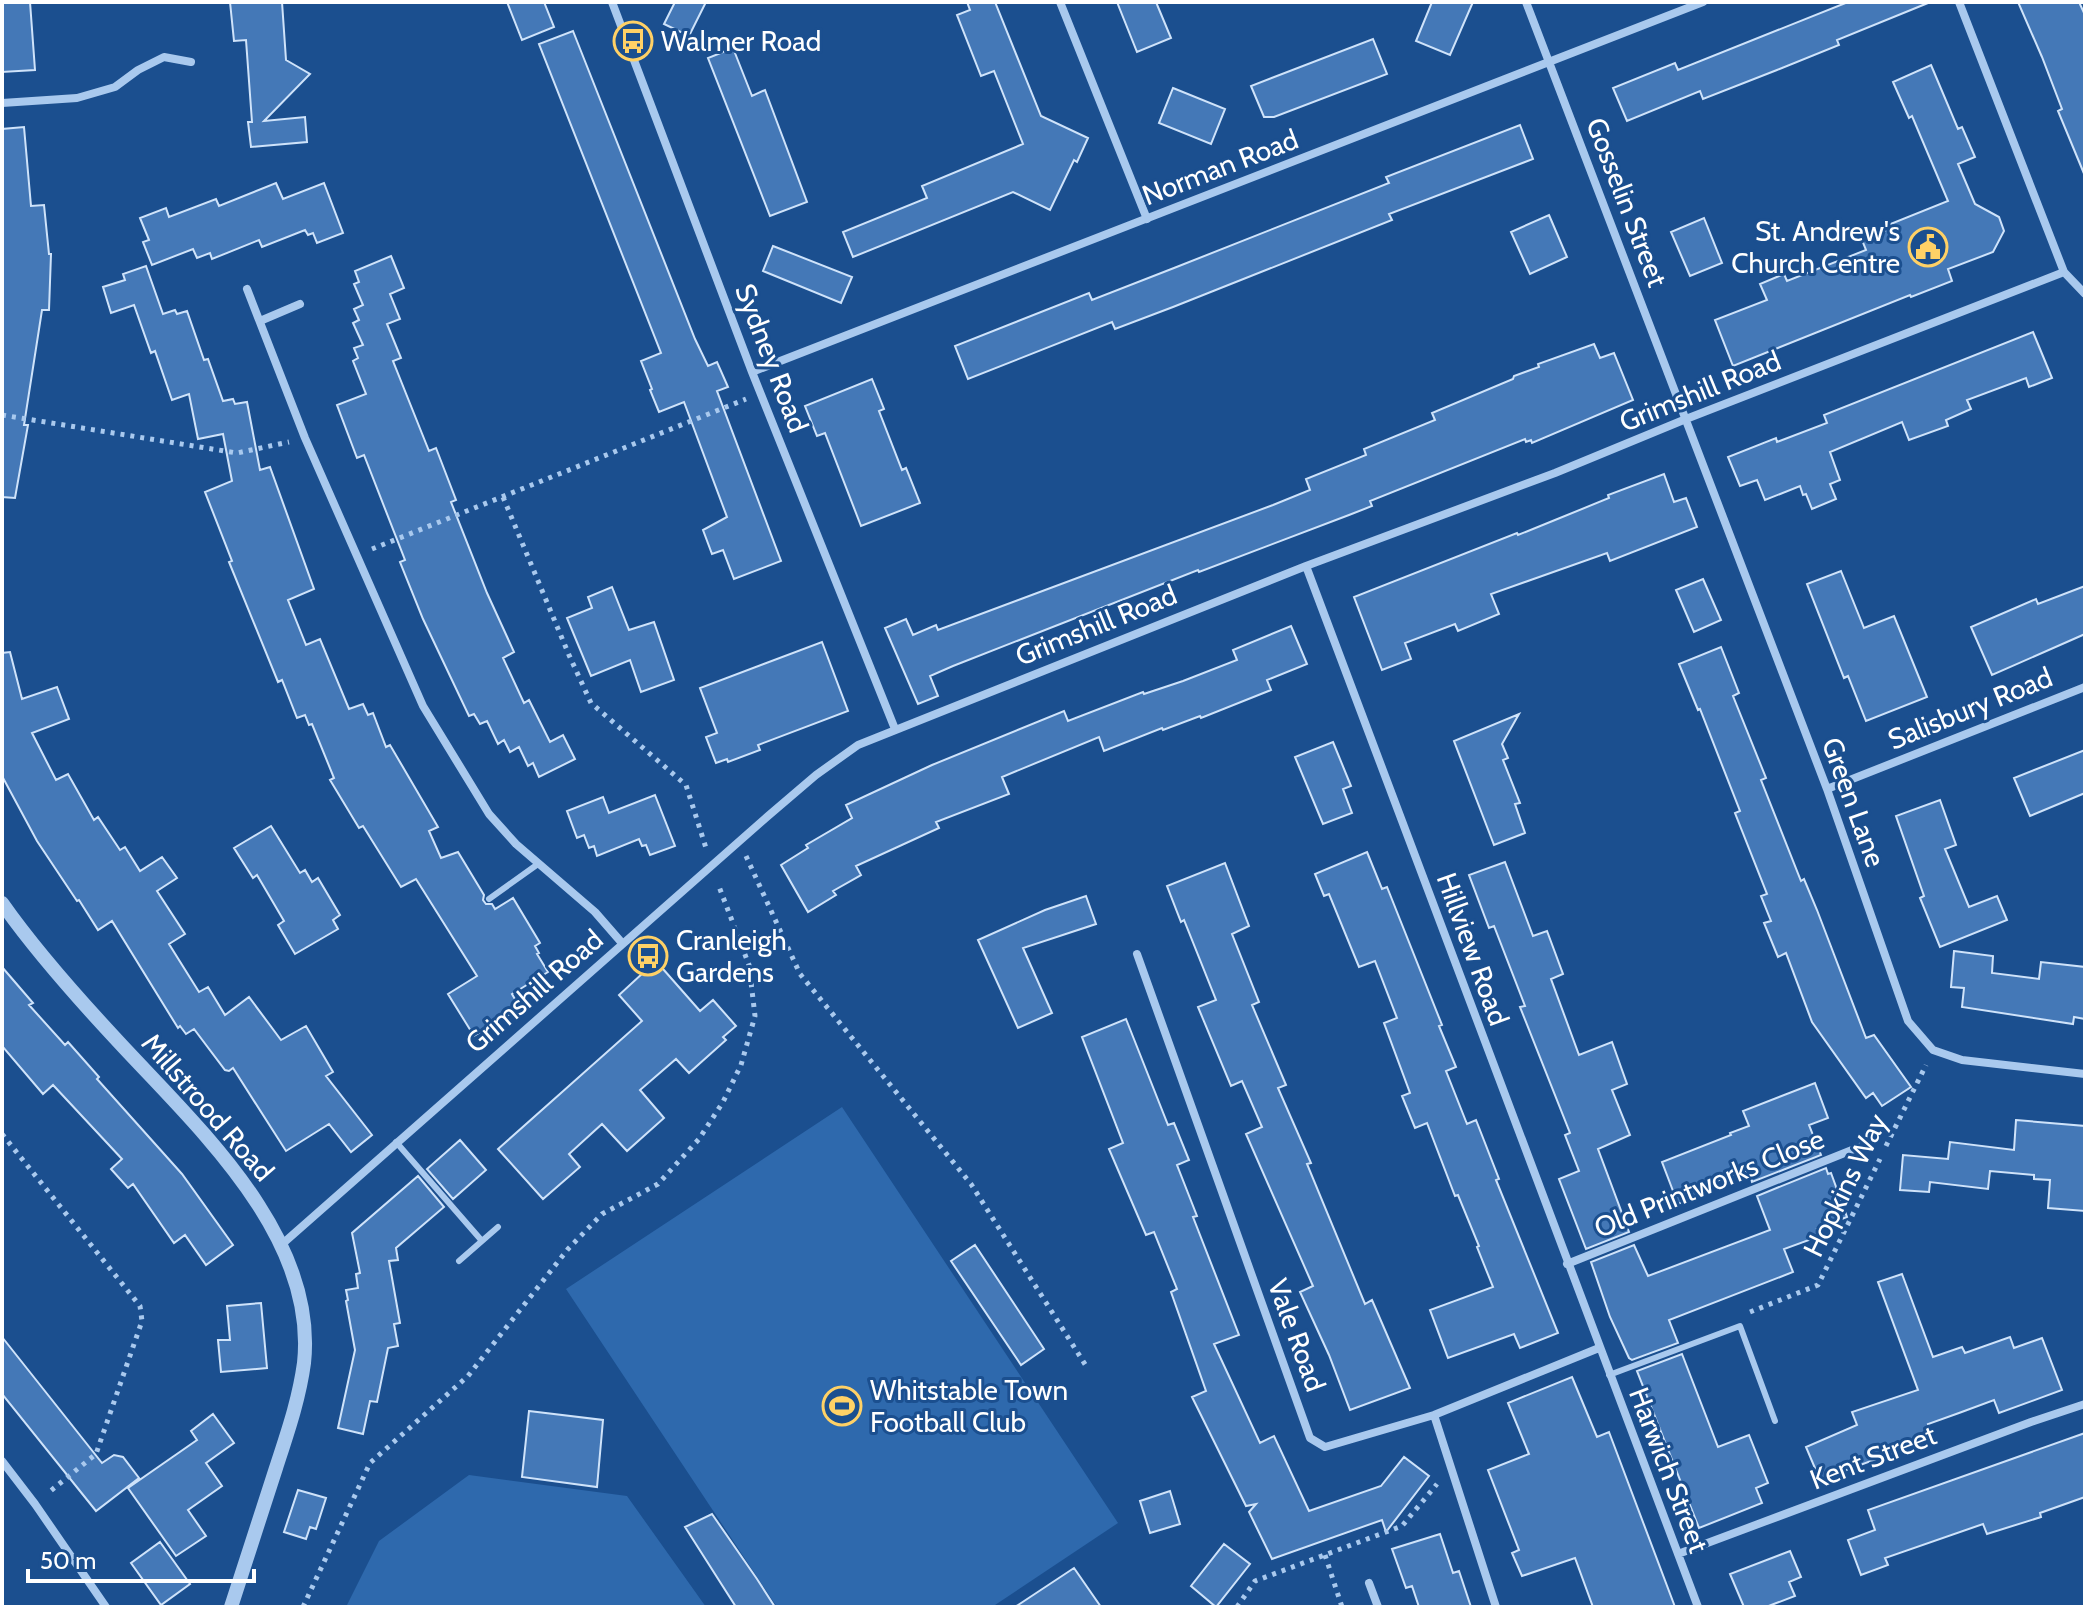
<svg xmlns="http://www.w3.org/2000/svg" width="2087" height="1609" viewBox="0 0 2087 1609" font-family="Cabin,sans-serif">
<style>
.green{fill:#2e69ad}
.building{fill:#4478b7;stroke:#cfe3fa;stroke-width:2}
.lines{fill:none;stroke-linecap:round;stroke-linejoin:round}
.path{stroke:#a9c9ee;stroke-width:5;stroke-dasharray:4 6;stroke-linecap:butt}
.service{stroke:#a9c9ee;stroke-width:6}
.minor{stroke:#a9c9ee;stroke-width:8}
.tertiary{stroke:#a9c9ee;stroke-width:14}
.labels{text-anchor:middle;stroke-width:6;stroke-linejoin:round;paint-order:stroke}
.poi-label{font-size:28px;fill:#fff;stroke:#1b4f8f;text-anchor:start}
.street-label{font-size:28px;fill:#fff;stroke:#1b4f8f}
</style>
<rect width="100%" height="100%" fill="#1b4f8f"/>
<!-- green -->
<path class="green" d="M842 1107 1118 1523 992 1607H777L566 1289Z
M469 1475 627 1496 706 1607H346L379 1541Z"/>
<!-- building -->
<path class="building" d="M2 2H30L35 70 2 72Z
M230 2H282L286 60 310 74 264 121 305 117 307 142 251 147 248 122H252L246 40 234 41Z
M507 2H544L554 27 522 40Z
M675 2H706L689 36 664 24Z
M967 2H995L1041 116 1088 138 1077 162 1074 160 1050 210 1013 192 853 257 843 232 927 198 922 186 1023 144 994 71 981 76 957 15 970 10Z
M1117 2H1156L1171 38 1137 52Z
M1432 2H1473L1450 55 1416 41Z
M1848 2 1928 3 1837 40 1839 45 1777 70 1703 99 1700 91 1627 121 1613 88 1675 63 1678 70Z
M2018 2H2079L2085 15V176L2058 111 2062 109 2042 57Z
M573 31 695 339 708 366 717 362 728 387 717 391 781 561 734 579 723 550 712 554 703 530 727 517 684 402 659 412 650 390 652 389 641 361 661 353 539 44Z
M1373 39 1387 74 1274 117H1264L1251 86Z
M733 48 752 96 765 90 807 202 770 216 708 58Z
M1931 65 1958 129 1962 127 1975 157 1958 164 1975 204 1999 217 2004 231 1993 252 1948 269 1952 281 1911 297 1910 295 1733 366 1715 320 1767 300 1760 284 1784 274 1787 281 1866 250 1862 240 1885 231 1883 227 1948 201 1912 116 1909 118 1893 82Z
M1173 88 1225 109 1211 144 1159 123Z
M1520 125 1533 159 1389 214 1392 220 1173 307 1115 329 1112 322 968 379 955 346 1089 293 1092 300 1174 268 1389 183 1386 177Z
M24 127 31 206 44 205 49 254H51L49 310H42L24 425H28L15 498 2 497V129Z
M276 183 283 199 324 183 343 233 317 243 313 233 308 235 305 230 262 247 259 240 212 259 210 253 197 258 193 249 152 265 143 242 149 240 140 218 166 208 169 217 216 199 219 206Z
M1549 215 1567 257 1530 274 1511 232Z
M1704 218 1722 263 1690 276 1671 232Z
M773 246 852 277 841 303 763 271Z
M391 256 404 288 390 294 400 319 387 324 401 358 393 361 429 451 436 448 456 500 451 502 487 593 514 652 503 658 524 703 529 700 550 742 563 735 575 759 539 777 533 763 528 766 519 747 510 752 504 740 498 744 487 721 480 724 474 714 469 716 423 619 400 562 405 560 364 455 357 458 337 405 366 394 353 361 358 358 354 348 363 345 353 323 359 320 354 309 363 305 354 284 359 282 355 271Z
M146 266 163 314 175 310 177 314 187 311 204 360 208 359 223 401 233 399 235 404 247 402 260 470 270 467 314 589 288 600 306 645 320 639 349 709 363 704 368 715 373 713 386 747 390 745 438 827 429 831 441 858 458 852 484 895 483 900 486 904H492L495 909 513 898 540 943 535 946 539 953 537 954 548 972 512 994 520 1008 474 1036 448 994 477 976 416 879 401 887 363 826 359 828 330 780 334 778 312 724 309 725 305 715 297 718 282 680 278 682 229 562 232 561 205 492 232 481 223 434 198 439 189 394 172 400 155 351 151 353 134 305 111 313 103 287 125 280 123 274Z
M2033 332 2052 378 2029 387 2026 378 1967 400 1971 409 1946 420 1948 426 1909 440 1902 422 1830 452 1840 480 1830 484 1836 499 1812 509 1806 494 1803 495 1800 486 1765 500 1757 480 1740 486 1728 457 1776 438 1777 442 1827 423 1824 415Z
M1594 344 1600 358 1614 353 1633 400 1532 443 1531 440 1526 442 1525 439 1370 501 1372 506 1349 515 1199 572 1198 570 953 666 930 676 938 696 918 704 885 628 906 619 913 635 936 625 938 630 1273 505 1310 490 1306 479 1366 455 1364 449 1435 420 1432 413 1513 379 1514 376 1539 367 1538 364Z
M872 379 884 409 879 411 902 470 906 468 920 503 861 526 825 433 817 436 805 406Z
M1664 474 1674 502 1686 498 1697 527 1610 561 1607 553 1491 594 1499 614 1458 631 1455 624 1405 643 1411 659 1382 670 1354 597 1517 533 1518 535 1555 520 1609 498 1608 495Z
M1841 571 1864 628 1894 616 1927 697 1866 721 1848 676 1844 678 1807 584Z
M1703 579 1721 620 1694 632 1676 590Z
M2085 586V634L1992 675 1971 627 2036 599 2038 604Z
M612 587 629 630 654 622 674 680 641 692 630 660 591 676 567 618 592 608 588 597Z
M1291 626 1307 664 1267 680 1271 690 1201 718 1200 716 1163 730 1162 728 1104 751 1099 737 1002 777 1009 794 936 822 939 828 856 866 861 875 833 891 836 895 808 912 781 865 808 848 806 845 852 818 846 805 932 765 1064 711 1068 721 1143 692 1144 694 1183 681 1237 660 1233 650Z
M822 642 848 711 758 745 760 750 728 762 727 759 716 763 706 737 717 733 700 688Z
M1721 647 1739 693 1733 696 1766 778 1761 780 1801 881 1804 879 1817 910 1866 1038 1874 1035 1911 1087 1882 1106 1873 1093 1866 1098 1812 1022 1786 953 1778 957 1764 923 1771 921 1761 896 1767 894 1735 813 1740 811 1700 709 1698 710 1679 664Z
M10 652 22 699 57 687 69 719 32 733 56 780 68 774 94 820 98 817 120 850 125 847 140 871 162 857 177 878 157 891 185 934 169 944 199 992 208 987 225 1015 249 997 281 1040 306 1026 333 1072 326 1076 372 1135 351 1152 329 1124 286 1151 233 1068 229 1071 225 1070 194 1029 186 1034 180 1026 178 1028 112 921 98 930 79 900 77 901 37 841 2 776V653Z
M1519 714 1502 744 1508 758 1503 760 1520 803 1515 804 1525 833 1494 845 1454 741Z
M1333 742 1351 786 1343 789 1352 813 1323 824 1295 757Z
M2085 750V793L2030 816 2014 778Z
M655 795 675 846 650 855 646 845 642 846 639 839 597 856 594 846 589 848 584 835 577 838 567 811 603 797 609 813Z
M1940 800 1956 845 1945 849 1969 907 1997 896 2007 920 1940 947 1920 898 1924 896 1896 816Z
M271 826 300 873 305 870 312 882 318 878 340 915 333 920 338 929 295 954 278 925 284 921 257 875 253 878 234 848Z
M1367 852 1382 889 1387 887 1442 1025 1439 1026 1456 1067 1446 1071 1467 1124 1476 1120 1499 1179 1496 1180 1558 1333 1520 1348 1514 1334 1448 1358 1430 1310 1493 1287 1477 1247 1479 1246 1458 1195 1455 1196 1427 1123 1415 1128 1402 1096 1410 1093 1384 1023 1397 1018 1375 961 1359 967 1329 894 1324 896 1315 874Z
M1505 862 1533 936 1547 931 1563 974 1551 979 1579 1055 1612 1042 1627 1084 1612 1090 1630 1135 1598 1149 1629 1232 1586 1249 1559 1179 1579 1171 1565 1135 1570 1133 1520 1007 1525 1006 1494 926 1489 928 1469 875Z
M1225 863 1249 926 1232 934 1259 1002 1252 1005 1286 1085 1278 1088 1311 1163 1307 1164 1365 1304 1372 1300 1410 1388 1350 1410 1329 1355 1300 1292 1313 1286 1246 1134 1262 1127 1242 1081 1231 1086 1198 1007 1216 1000 1184 920 1181 922 1167 886Z
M1086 896 1096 924 1023 948 1052 1013 1018 1028 978 940 1045 910Z
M1954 951 1993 956 1992 973 2039 979 2041 962 2085 967V1019L2074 1017 2073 1024 1962 1007 1964 988 1951 987Z
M656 961 700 1011 713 1000 736 1026 723 1037 726 1040 689 1073 676 1059 640 1090 664 1118 627 1151 602 1124 569 1154 580 1167 543 1199 498 1149 642 1021 619 995Z
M2 967 33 1003 29 1005 65 1045 68 1042 99 1077 97 1079 182 1174 233 1245 206 1265 185 1235 174 1243 133 1184 128 1188 111 1169 122 1159 53 1085 43 1094 2 1046Z
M1126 1019 1168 1125 1174 1123 1189 1160 1177 1165 1197 1216 1193 1217 1239 1335 1214 1344 1260 1443 1274 1436 1309 1511 1381 1486 1404 1457 1429 1476 1386 1532 1382 1520 1272 1559 1249 1512 1256 1504 1246 1506 1192 1397 1206 1391 1171 1292 1177 1289 1154 1232 1146 1235 1109 1149 1123 1143 1082 1037Z
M1815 1083 1828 1118 1809 1125 1821 1155 1752 1182 1751 1178 1748 1179 1745 1170 1698 1188 1700 1195 1678 1204 1662 1162 1731 1135 1730 1133 1749 1126 1743 1111Z
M2016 1120 2085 1126V1211L2048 1208 2050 1180 2034 1179V1175L1990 1171 1988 1189 1930 1182 1929 1192 1900 1190 1903 1155 1948 1159 1950 1142 2014 1150Z
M460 1140 486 1170 453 1199 427 1169Z
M1826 1168 1828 1174 1831 1173 1847 1217 1817 1229 1820 1236 1784 1249 1793 1272 1669 1320 1678 1343 1632 1360 1629 1358 1610 1317 1591 1262 1634 1245 1648 1276 1770 1230 1757 1196Z
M418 1176 444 1207 396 1248 398 1260 389 1261 400 1323 394 1324 398 1346 388 1348 377 1402 370 1401 363 1434 338 1428 355 1350 346 1301 348 1300 346 1290 358 1288 356 1274 360 1273 352 1233Z
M975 1245 1044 1349 1021 1365 951 1261Z
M1902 1274 1933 1357 1962 1347 1965 1353 2010 1337 2014 1348 2042 1338 2062 1390 1999 1413 1994 1400 1959 1413 1928 1424 1933 1438 1820 1480 1806 1447 1857 1425 1852 1412 1918 1390 1878 1282Z
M261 1303 267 1368 221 1372 218 1340H230L227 1306Z
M2 1337 102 1463 114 1455 123 1457 139 1478 96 1511 2 1394Z
M1682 1354 1718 1447 1749 1435 1768 1483 1756 1488 1762 1503 1699 1528 1637 1371Z
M1572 1377 1597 1437 1609 1432 1675 1607H1593L1575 1558 1522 1576 1512 1553 1519 1550 1488 1470 1529 1454 1508 1403Z
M529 1411 603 1420 597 1487 522 1477Z
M213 1414 234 1443 206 1463 222 1486 188 1510 206 1536 176 1556 128 1488 197 1440 191 1431Z
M2085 1433V1497L2040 1513 2041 1517 1987 1534 1983 1524 1885 1558 1888 1565 1861 1575 1848 1540 1875 1530 1868 1510Z
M298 1490 326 1498 316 1529 310 1527 306 1539 284 1532Z
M1170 1491 1180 1524 1150 1533 1140 1501Z
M712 1514 757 1579 775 1607H736L685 1527Z
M1440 1534 1453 1573 1459 1571 1471 1607H1419L1412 1586 1406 1588 1392 1549Z
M160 1542 190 1584 161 1605 131 1563Z
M1224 1544 1250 1564 1216 1607 1191 1586Z
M1790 1551 1801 1577 1789 1582 1795 1596 1766 1607H1744L1730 1574Z
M1074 1568 1101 1607H1015Z"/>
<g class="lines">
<!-- path -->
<path class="path" d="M2 415 237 453 289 442
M503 497 569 655 591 703 686 785 706 848
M372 549 746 399
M746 856 800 974 971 1184 1088 1369
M2 1134 140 1306 142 1321 96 1454 48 1493
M1886 1146 1926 1065
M1750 1312 1818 1285 1880 1159
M1325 1555 1342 1607
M303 1607 370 1463 468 1376 568 1249 602 1214 658 1184 699 1139 723 1102 741 1065 755 1016 749 965 718 884
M1237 1607 1255 1581 1402 1526 1437 1484"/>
<!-- service -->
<path class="service" d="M489 899 538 864
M396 1142 482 1241
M459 1261 498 1227
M1609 1375 1740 1326 1775 1421"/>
<!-- minor -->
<path class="minor" d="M612 2 752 372 895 729
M1060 2 1147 219
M1526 2 1827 789 1908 1021 1933 1050 1962 1060 2085 1074
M1959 2 2064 272 2085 294
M2 103 77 98 115 87 138 70 164 57 191 62
M247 289 305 438 423 706 489 814 516 844 595 912 622 943
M260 321 300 304
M752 372 1703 2
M1306 566 1698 1607
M1827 789 2085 687
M1137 954 1310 1438 1325 1447 1434 1415 1599 1348
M280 1246 768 816 816 775 858 745 1306 566 1555 473 1686 419 2064 272
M1567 1264 1867 1144
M1434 1415 1496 1607
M2 1461 35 1504 106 1607
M1678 1554 2031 1422 2085 1404
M1369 1583 1378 1607"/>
<!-- tertiary -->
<path class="tertiary" d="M2 903C35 950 75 995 115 1038 194 1124 318 1234 304 1363 299 1400 287 1434 276 1468 261 1515 246 1561 231 1607"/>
</g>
<!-- icons -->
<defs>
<g id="bus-ring" transform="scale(2)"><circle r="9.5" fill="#1b4f8f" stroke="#ffd166" stroke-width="1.5"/><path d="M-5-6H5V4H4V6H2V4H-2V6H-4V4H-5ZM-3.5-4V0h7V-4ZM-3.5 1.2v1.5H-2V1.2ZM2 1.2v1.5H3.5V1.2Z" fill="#ffd166"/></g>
<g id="civic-ring" transform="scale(2)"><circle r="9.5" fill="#1b4f8f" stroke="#ffd166" stroke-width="1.5"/><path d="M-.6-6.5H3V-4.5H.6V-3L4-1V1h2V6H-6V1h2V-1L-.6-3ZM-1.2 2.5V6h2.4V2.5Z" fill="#ffd166"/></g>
<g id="stadium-ring" transform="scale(2)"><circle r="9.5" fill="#1b4f8f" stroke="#ffd166" stroke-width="1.5"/><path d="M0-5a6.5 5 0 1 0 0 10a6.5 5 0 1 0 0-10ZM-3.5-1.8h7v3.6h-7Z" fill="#ffd166"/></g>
</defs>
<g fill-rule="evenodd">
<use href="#bus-ring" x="633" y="41"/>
<use href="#civic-ring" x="1928" y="247"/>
<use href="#bus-ring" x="648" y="956"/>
<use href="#stadium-ring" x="842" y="1406"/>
</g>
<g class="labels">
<!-- poi labels -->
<g class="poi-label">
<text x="661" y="51">Walmer Road</text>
<text x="1900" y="241" text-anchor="end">St. Andrew's<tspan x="1900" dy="32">Church Centre</tspan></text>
<text x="676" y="950">Cranleigh<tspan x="676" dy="32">Gardens</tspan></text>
<text x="870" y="1400">Whitstable Town<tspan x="870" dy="32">Football Club</tspan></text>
</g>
<!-- street labels -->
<g class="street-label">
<text transform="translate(1220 167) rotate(-21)" y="10">Norman Road</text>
<text transform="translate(1627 202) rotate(69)" y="10">Gosselin Street</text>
<text transform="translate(772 358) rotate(69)" y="10">Sydney Road</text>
<text transform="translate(1700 391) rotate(-22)" y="10">Grimshill Road</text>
<text transform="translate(1096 625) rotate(-22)" y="10">Grimshill Road</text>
<text transform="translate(1970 708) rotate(-22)" y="10">Salisbury Road</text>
<text transform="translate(1854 802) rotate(70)" y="10">Green Lane</text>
<text transform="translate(1473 949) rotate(70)" y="10">Hillview Road</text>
<text transform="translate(534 991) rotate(-41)" y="10">Grimshill Road</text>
<text transform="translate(208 1107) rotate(49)" y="10">Millstrood Road</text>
<text transform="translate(1709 1183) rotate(-22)" y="10">Old Printworks Close</text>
<text transform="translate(1845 1185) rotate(-64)" y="10">Hopkins Way</text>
<text transform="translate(1297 1335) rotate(70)" y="10">Vale Road</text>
<text transform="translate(1873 1457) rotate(-21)" y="10">Kent Street</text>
<text transform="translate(1669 1470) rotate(69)" y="10">Harwich Street</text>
</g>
</g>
<!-- border -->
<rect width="2087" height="1609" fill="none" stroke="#ffffff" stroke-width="8"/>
<!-- scale -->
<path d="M28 1569v12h226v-12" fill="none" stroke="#ffffff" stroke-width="4"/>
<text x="40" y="1569" font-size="24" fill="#ffffff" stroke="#1b4f8f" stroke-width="6" paint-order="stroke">50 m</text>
</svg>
